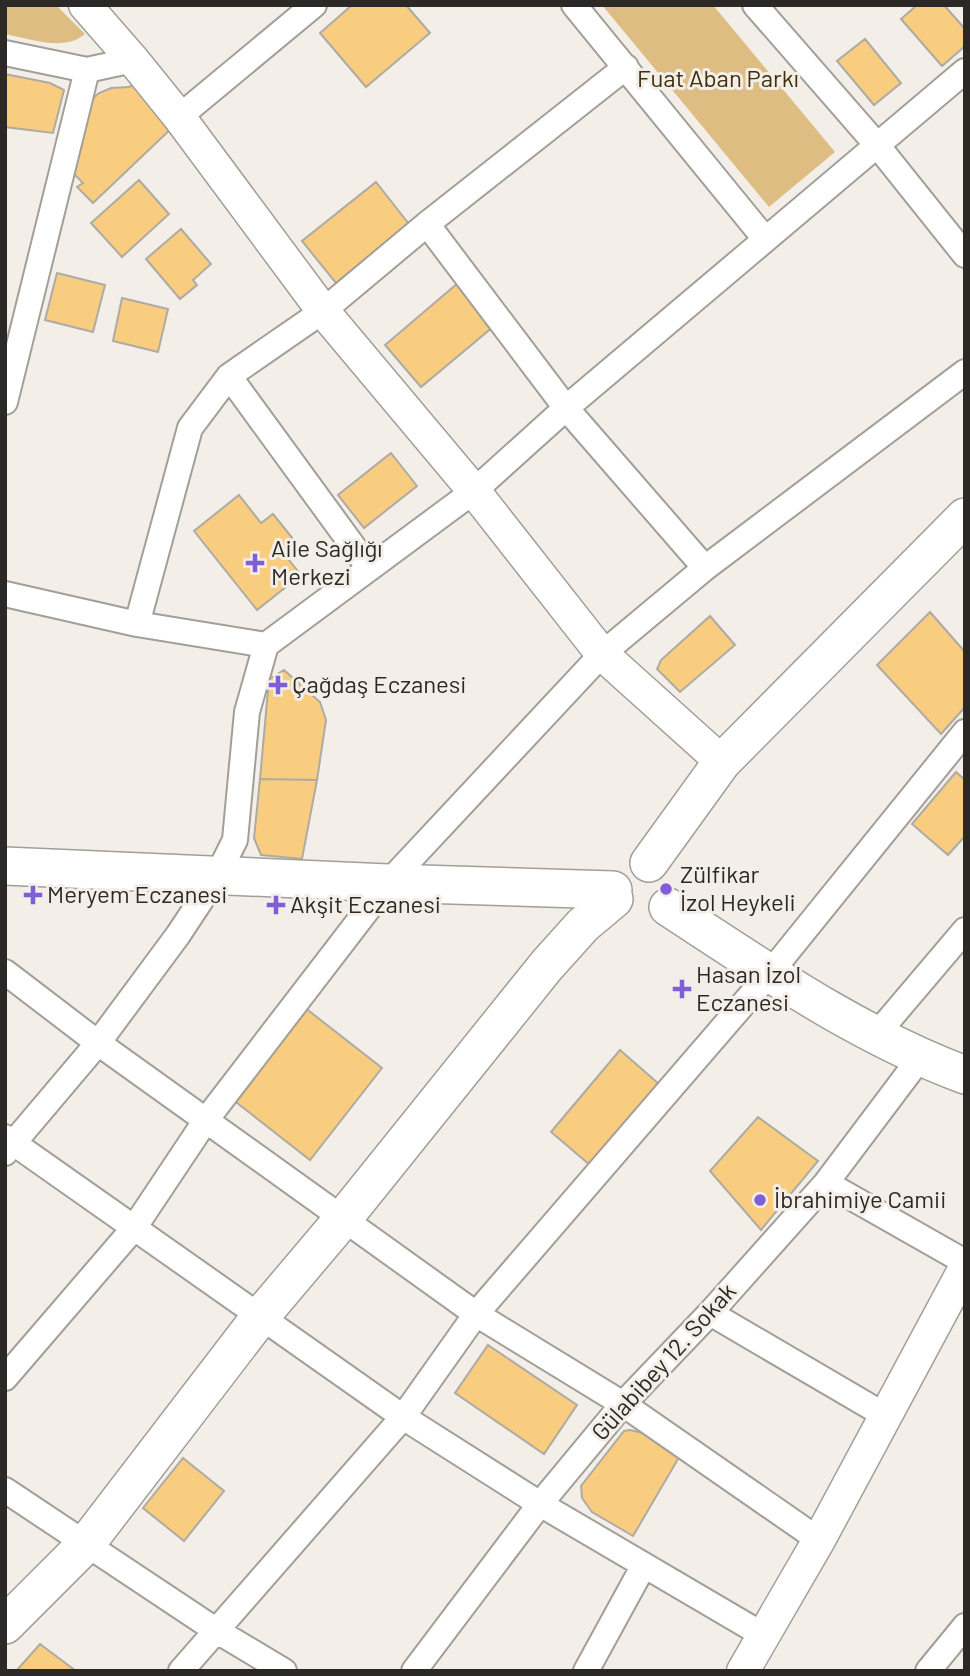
<svg xmlns="http://www.w3.org/2000/svg" width="970" height="1676" viewBox="0 0 970 1676" font-family="Barlow,sans-serif">
<style>
.green{fill:#debd83}
.building{fill:#f9cd7f;stroke:#aeaaa4;stroke-width:2}
.lines{fill:none;stroke-linecap:round;stroke-linejoin:round}
.minor-casing{stroke:#a29e98;stroke-width:28}
.tertiary-casing{stroke:#a29e98;stroke-width:35}
.secondary-casing{stroke:#a29e98;stroke-width:40}
.minor{stroke:#fff;stroke-width:24}
.tertiary{stroke:#fff;stroke-width:32}
.secondary{stroke:#fff;stroke-width:37}
.poi-dot{fill:#7f5ed8;stroke:#f3efe8;stroke-width:2.5}
.labels{text-anchor:middle;stroke-width:6;stroke-linejoin:round;paint-order:stroke}
.park-label{font-size:24px;fill:#412f0c;stroke:#f3efe8}
.poi-label{font-size:24px;fill:#2a2926;stroke:#f3efe8;text-anchor:start}
.street-label{font-size:24px;fill:#2a2926;stroke:#f3efe8}
</style>
<rect width="100%" height="100%" fill="#f3efe8"/>
<!-- green -->
<path class="green" d="M5 5H56L85 34C64 52 31 39 5 34Z
M602 5H713L835 152 769 207Z"/>
<!-- building -->
<path class="building" d="M352 5H406L430 33 366 87 320 33Z
M917 5H944L965 29V46L942 66 901 19Z
M865 39 901 83 874 105 837 61Z
M5 74 50 83 64 90 53 133 5 127Z
M138 82 174 126 93 203 77 187 83 183 72 172 91 100 99 93 111 88 129 87Z
M139 180 169 214 122 257 91 223Z
M376 182 409 224 336 283 302 241Z
M181 229 211 264 193 280 197 285 180 299 146 259Z
M57 273 105 285 93 332 45 320Z
M458 283 494 326 421 387 385 345Z
M122 298 168 309 158 352 113 341Z
M391 453 417 486 364 528 338 495Z
M239 495 261 523 273 514 294 540 281 550 301 575 257 610 194 531Z
M930 612 965 652V707L941 734 877 665Z
M710 616 735 645 680 692 657 669 661 660Z
M284 670 320 702 326 720 317 780 260 779 269 679Z
M956 772 965 780V836L948 855 912 824Z
M260 779 317 780 302 859 261 855 254 838Z
M304 1007 382 1068 310 1160 232 1099Z
M620 1050 659 1084 590 1165 551 1132Z
M758 1117 818 1161 761 1230 710 1171Z
M488 1345 577 1405 544 1454 455 1393Z
M630 1430 643 1433 681 1454 633 1536 592 1512 582 1498 581 1486 624 1431Z
M183 1458 224 1491 184 1541 143 1508Z
M40 1644 76 1671H16Z"/>
<g class="lines">
<!-- minor casing -->
<g class="minor-casing">
<path id="minor" d="M574 5 765 239
M755 5 877 145 965 255
M5 53 87 70 133 60
M179 117 314 5
M427 224 566 408 705 568
M229 376 369 568
M5 402 87 70
M5 594 137 624 266 645
M137 624 190 428 229 376 323 311 427 224 626 67
M5 972 98 1043 476 1314 623 1404 819 1540
M876 1035 965 930
M5 1137 403 1417 540 1504 763 1635
M5 1153 98 1043 178 935 217 876 235 840 247 712 266 645 474 491 566 408 965 71
M826 1183 965 1262
M710 1313 886 1416
M5 1378 134 1228 206 1120 388 883 602 654 705 568 965 372
M5 1490 217 1631 284 1671
M181 1671 403 1417 476 1314 770 973 965 732
M414 1671 540 1504 623 1404 710 1313 826 1183 920 1058
M586 1671 644 1565
M928 1671 965 1626"/>
</g>
<!-- tertiary casing -->
<g class="tertiary-casing">
<path id="tertiary" d="M85 5 133 60 179 117 323 311 474 491 602 654 722 762
M743 1671 819 1540 965 1268"/>
</g>
<!-- secondary casing -->
<g class="secondary-casing">
<path id="secondary" d="M649 863 722 762 965 517
M5 866 388 883 613 890
M668 907C763 969 858 1035 965 1075
M5 1625 86 1544 260 1317 342 1220 547 965 583 925 614 899"/>
</g>
<!-- minor -->
<use href="#minor" class="minor"/>
<!-- tertiary -->
<use href="#tertiary" class="tertiary"/>
<!-- secondary -->
<use href="#secondary" class="secondary"/>
</g>
<!-- markers -->
<g class="poi-dot">
<path d="M251.5 552.5h7v7h7v7h-7v7h-7v-7h-7v-7h7z"/>
<path d="M274.5 674.5h7v7h7v7h-7v7h-7v-7h-7v-7h7z"/>
<circle cx="666" cy="889" r="7"/>
<path d="M29.5 884.5h7v7h7v7h-7v7h-7v-7h-7v-7h7z"/>
<path d="M272.5 894.5h7v7h7v7h-7v7h-7v-7h-7v-7h7z"/>
<path d="M678.5 978.5h7v7h7v7h-7v7h-7v-7h-7v-7h7z"/>
<circle cx="760" cy="1200" r="7"/>
</g>
<g class="labels">
<!-- park labels -->
<g class="park-label">
<text x="718" y="87">Fuat Aban Parkı</text>
</g>
<!-- poi labels -->
<g class="poi-label">
<text x="271" y="557">Aile Sağlığı<tspan x="271" dy="28">Merkezi</tspan></text>
<text x="292" y="693">Çağdaş Eczanesi</text>
<text x="680" y="883">Zülfikar<tspan x="680" dy="28">İzol Heykeli</tspan></text>
<text x="47" y="903">Meryem Eczanesi</text>
<text x="290" y="913">Akşit Eczanesi</text>
<text x="696" y="983">Hasan İzol<tspan x="696" dy="28">Eczanesi</tspan></text>
<text x="774" y="1208">İbrahimiye Camii</text>
</g>
<!-- street labels -->
<g class="street-label">
<text transform="translate(664 1362) rotate(-48)" y="8">Gülabibey 12. Sokak</text>
</g>
</g>
<!-- border -->
<rect width="970" height="1676" fill="none" stroke="#2a2926" stroke-width="14"/>
</svg>
